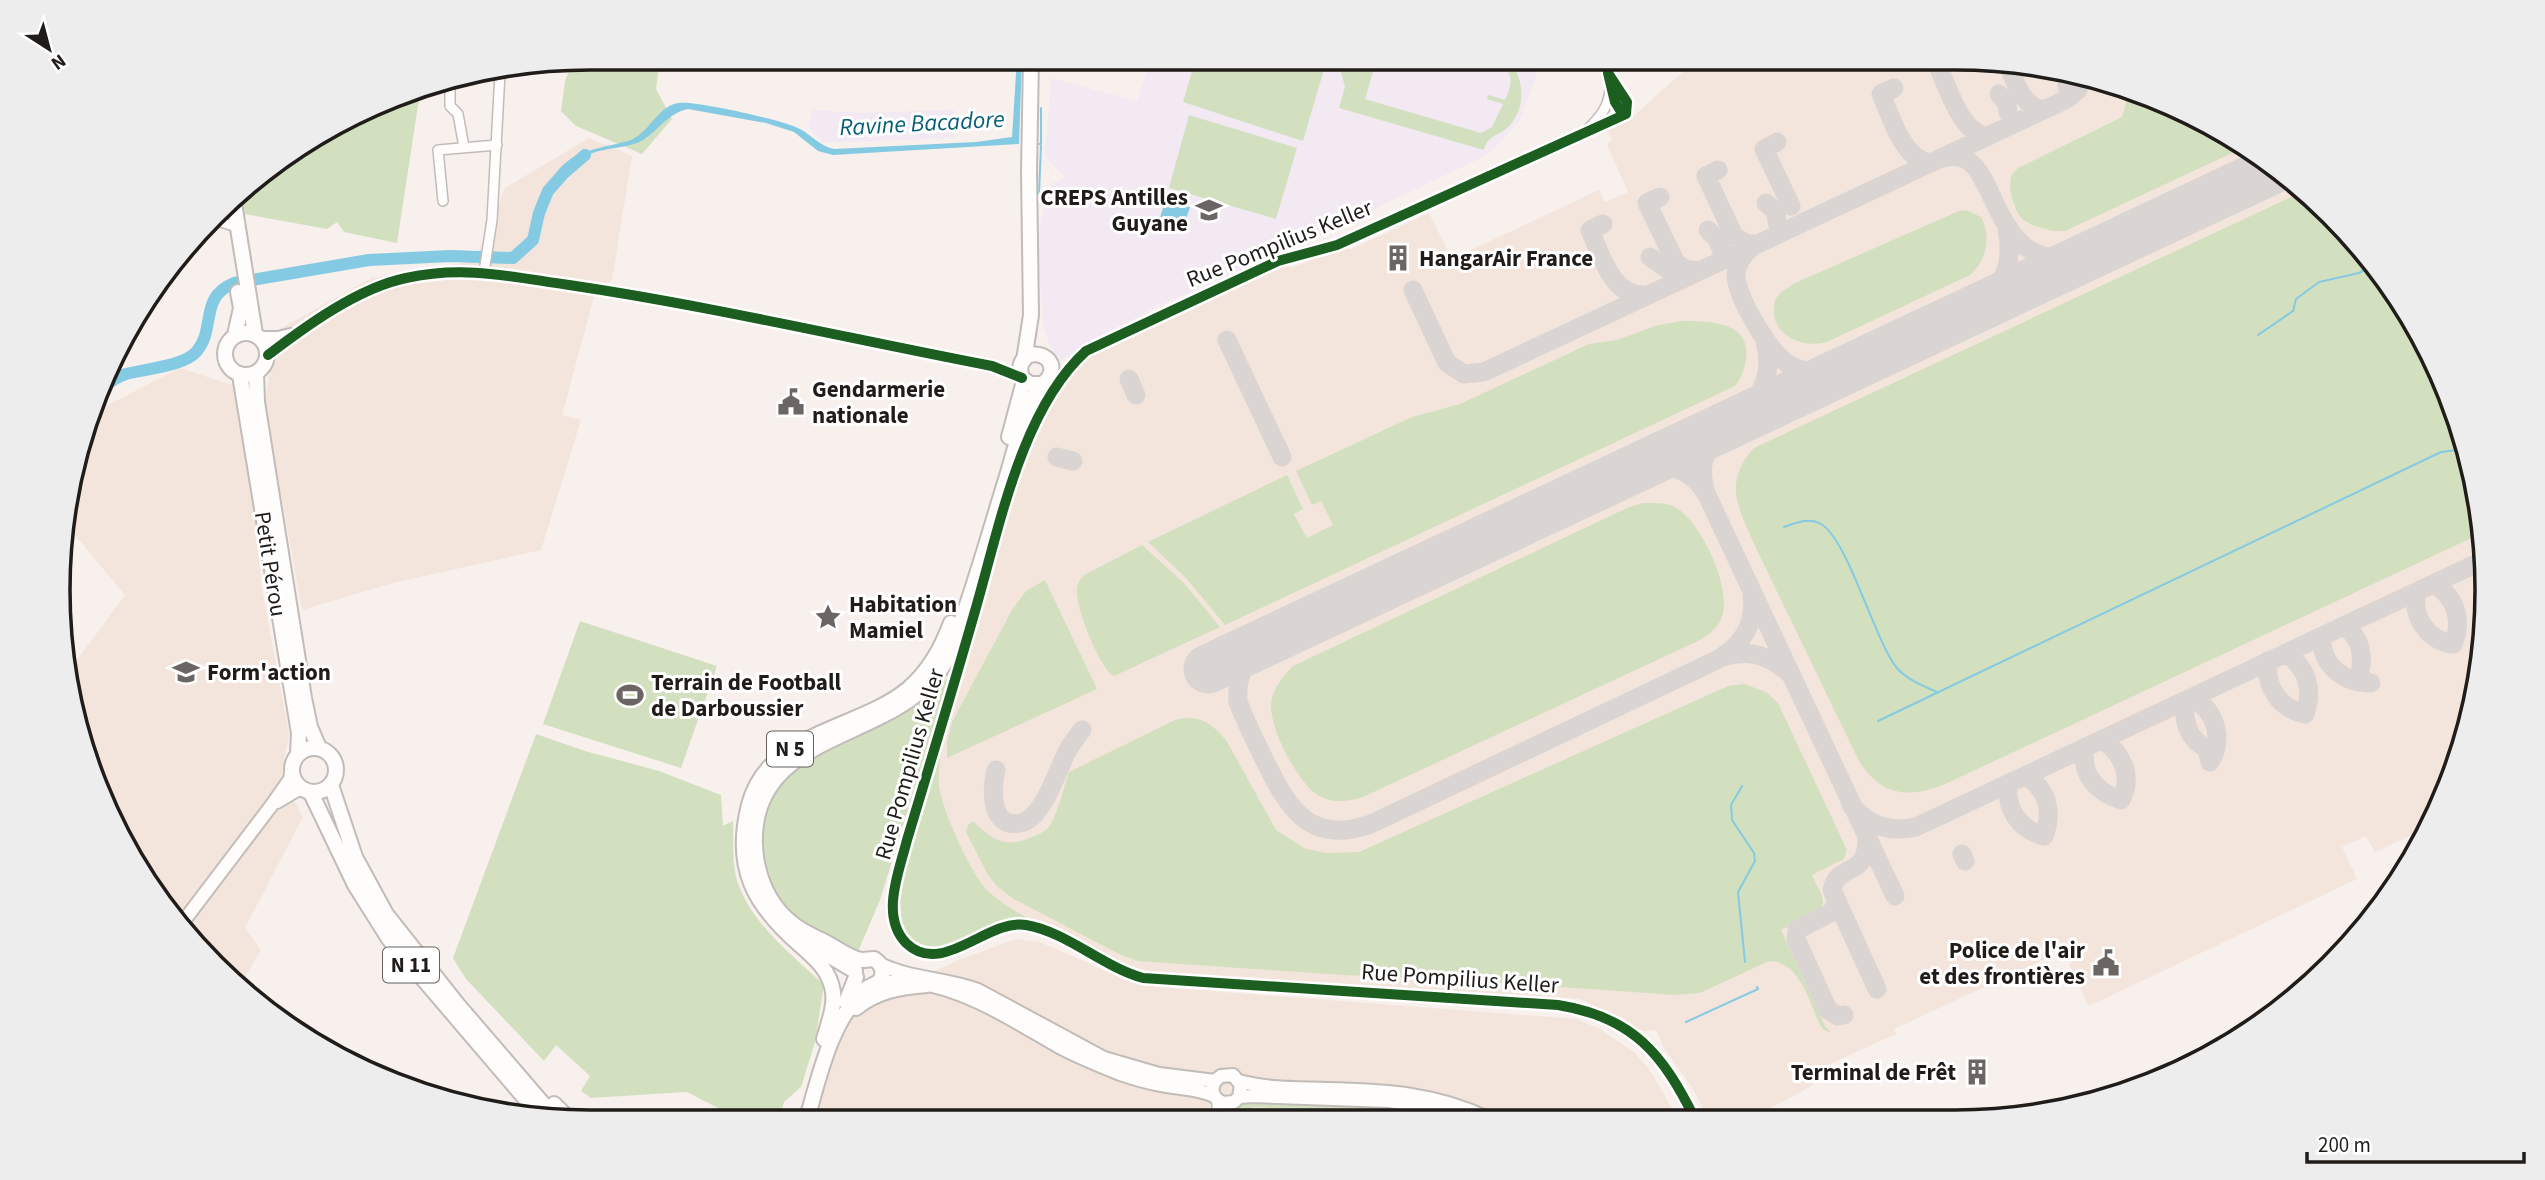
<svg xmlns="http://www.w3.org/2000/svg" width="2545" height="1180" viewBox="0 0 2545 1180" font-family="'Source Sans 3',sans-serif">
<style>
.built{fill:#f3e5dc}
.education{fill:#f2e9f3}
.green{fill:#d2e0bf}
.water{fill:#85cae3}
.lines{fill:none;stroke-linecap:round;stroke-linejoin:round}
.stream{stroke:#85cae3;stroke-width:2}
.river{stroke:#85cae3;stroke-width:12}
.taxiway{stroke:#dad5d2;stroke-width:19}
.runway{stroke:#dad5d2;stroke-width:49}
.minor-casing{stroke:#c2bcb9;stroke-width:12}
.tertiary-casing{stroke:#c2bcb9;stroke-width:14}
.secondary-casing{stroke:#c2bcb9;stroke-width:16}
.primary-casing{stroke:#c2bcb9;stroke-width:18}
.trunk-casing{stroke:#c2bcb9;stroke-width:18}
.minor{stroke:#fefdfc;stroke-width:9}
.tertiary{stroke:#fefdfc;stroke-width:10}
.secondary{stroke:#fefdfc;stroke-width:12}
.primary{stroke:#fefdfc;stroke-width:14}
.trunk{stroke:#fefdfc;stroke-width:14}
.cycleway-casing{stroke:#fff;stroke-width:15}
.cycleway{stroke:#1b5e20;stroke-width:10}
.labels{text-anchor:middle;stroke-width:6;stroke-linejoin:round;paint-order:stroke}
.shield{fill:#fff;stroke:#63605e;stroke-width:2}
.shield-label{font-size:21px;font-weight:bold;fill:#201c19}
.poi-label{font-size:23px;font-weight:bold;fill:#201c19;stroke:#fff;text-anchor:start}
.street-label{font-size:23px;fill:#201c19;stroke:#fff}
.water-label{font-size:24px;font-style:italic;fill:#055d76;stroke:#fff}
.rim{fill:none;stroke:#201c19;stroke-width:3.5}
</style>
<rect width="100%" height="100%" fill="#f7f0ec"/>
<!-- built -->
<path class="built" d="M1698 58H1955L2058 68 2158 98 2250 147 2331 213 2397 294 2447 386 2477 486 2487 590 2477 693 2447 793 2427 828 2375 852 2366 836 2342 847 2357 879 2089 1006 2069 964 2072 962 2064 946 2051 952 2049 957 1894 1029 1896 1034 1814 1071 1810 1080 1813 1085 1751 1119H1708L1693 1089 1664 1048 1656 1030 1643 1031 1580 999 1147 973 1125 966 1057 931 1021 920H1009L993 926 942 948 932 949 917 944 905 932 898 921 945 724 1023 463 1058 389 1076 367 1089 353 1284 264 1292 268 1346 245 1349 250 1429 213 1452 259 1599 190 1605 202 1628 192 1607 144 1612 141 1607 128 1636 114Z
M589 138 632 156 612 280 595 293 562 415 581 420 541 550 393 583 302 610 265 405 276 331 372 278 475 261 505 188Z
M180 368 235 386 255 505 261 584 289 734 281 777 303 817 245 928 261 950 238 989 129 856 86 761 66 675 125 595 69 528 75 468 96 411Z
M1016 939 1040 942 1117 976 1172 988 1576 1019 1600 1029 1635 1053 1651 1072 1678 1119 806 1122 843 1028 865 1005 884 994 959 960Z"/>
<!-- education -->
<path class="education" d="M1151 58H1539L1535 81 1520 120 1500 143 1481 158 1320 235 1158 306 1057 362 1044 329 1036 238 1051 184 1066 178 1045 156 1051 78 1137 101Z
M813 110 858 113 954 110V138L823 143 808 127Z"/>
<!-- green -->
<path class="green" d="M590 58H660L656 89 672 119 642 154 576 126 561 111 565 81 573 61Z
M1196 58 1327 59 1303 141 1183 102Z
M1343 58H1377L1365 99 1481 133 1492 127 1503 104 1487 99 1488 95 1505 100C1514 80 1513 71 1494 58H1522L1520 64 1511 62C1525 82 1526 110 1507 128 1496 137 1488 135 1484 150L1339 108 1345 87 1341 72Z
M421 86 397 243 344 232 337 222 327 229 245 214 241 189 324 129Z
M2130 90 2158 98 2247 146 2065 231H2053L2032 225 2022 219 2017 212 2011 195 2010 185 2011 176 2018 168 2122 117Z
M1189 115 1297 148 1276 219 1169 188Z
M2304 191 2331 213 2397 294 2447 386 2477 486 2482 533 1943 785C1906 799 1879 795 1858 759L1754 544C1738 507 1723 482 1754 448Z
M1966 210 1981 217C1992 235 1986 262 1970 275L1827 342C1805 348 1776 338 1774 313 1774 308 1774 301 1777 297 1781 291 1789 287 1795 283L1959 211Z
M1680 321C1696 321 1721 321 1735 330 1754 342 1746 373 1735 386L1225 625 1186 578 1148 542 1287 475 1303 509 1294 514 1307 538 1333 525 1321 501 1312 505 1296 471 1412 417 1460 404 1589 344 1617 340 1655 326Z
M1643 503C1653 503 1666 502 1675 507 1701 521 1734 591 1721 619 1717 628 1709 634 1702 639L1363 797C1347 802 1331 804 1316 794 1296 780 1265 721 1272 698 1276 685 1283 676 1293 666L1629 507Z
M1142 545 1183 582 1220 627 1114 676C1100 670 1075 606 1077 590 1077 583 1080 580 1084 575Z
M1045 580 1097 689 947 758V742L952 722 1012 610 1026 591Z
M580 621 717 666 681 768 543 724Z
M949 677 880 900 857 954C839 945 810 934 796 921 745 873 748 801 805 760 818 750 834 745 848 737 871 726 898 716 920 701 930 694 939 685 949 677Z
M1744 684 1766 692 1778 703 1847 850 1844 859 1812 875C1815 883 1823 894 1823 902 1821 917 1792 924 1781 930L1825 1026 1831 1032 1824 1030 1820 1025C1810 1003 1798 957 1767 962L1700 993 1676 995 1461 980 1343 975 1138 961 1121 955 1012 898 996 885 988 875 966 832 968 825 973 821C993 840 1004 849 1032 837 1039 834 1046 832 1050 825 1059 810 1063 789 1069 772L1175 720C1199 714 1210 722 1226 740L1276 830 1306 849 1327 853 1359 852 1728 686Z
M536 734 585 751 659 771 721 795 723 826 733 821C734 841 731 866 739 886 755 927 793 956 824 985L815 1042 801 1087 784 1102 778 1122H745L687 1092 591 1098 581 1091 590 1076 556 1045 544 1061 466 979 453 958Z
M941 747C940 759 938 772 939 785 941 808 972 877 989 892 1004 906 1022 915 1040 924 1029 922 1018 919 1007 921 976 928 939 966 910 938 897 925 896 910 896 892Z
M1266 1100C1279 1105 1291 1105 1304 1101 1354 1103 1404 1104 1452 1119L1409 1120 1399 1117 1396 1120H1369L1364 1113 1254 1107 1242 1120H1229L1231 1110 1244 1101Z"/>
<!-- water -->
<path class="water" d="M1017 58H1022L1019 144 833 155 818 151 794 132 766 123 688 109C668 113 659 130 643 140 627 149 606 147 590 154 572 161 550 183 546 201L541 200C563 150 582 153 628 141 649 135 656 107 678 103 694 100 782 120 798 128 811 134 819 146 834 149L976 142 1012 137Z
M1166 199 1190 207 1183 228 1159 220Z"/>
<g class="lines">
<!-- stream -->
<path class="stream" d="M1035 144H1041V108
M1039 193 1041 146
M2258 335 2293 311 2296 299 2319 282 2359 273 2374 265
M1784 527C1796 523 1809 517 1821 524 1848 540 1873 636 1896 667 1906 679 1923 686 1937 692
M1878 721 2441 452 2466 449
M1742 786 1731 805 1732 820 1754 853 1755 861 1738 892 1745 962
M1686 1022 1758 989 1757 987"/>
<!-- river -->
<path class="river" d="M107 384C113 380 119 376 126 374 145 369 185 366 197 351 216 328 199 297 234 283L369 260 450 256 513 258 533 240 539 213 548 191 563 174 585 155"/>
<!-- taxiway -->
<path class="taxiway" d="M1951 61 1938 67C1950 91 1959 129 1986 137
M2007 63C2015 81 2021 105 2043 110
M2057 68 2066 78 2067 86
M1894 88 1881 94C1891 116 1903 161 1931 163
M1999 94 2007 104 2008 112
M1777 142 1764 149 1791 206
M1944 158C2006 140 1978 285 2093 255
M1718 170 1706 176 1734 236 1747 244H1758
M1660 197 1647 203 1676 263 1685 269 1698 271
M1766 203 1776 212 1777 222
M1603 224 1590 230C1602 256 1612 299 1648 295
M1708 230 1717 239 1721 249
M1751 248C1742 256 1736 265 1736 276 1738 299 1769 352 1788 364 1804 374 1823 373 1841 372
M1650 257 1670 271
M1413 290 1447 363 1464 374 1484 372 2067 99 2078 90 2081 75
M1977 308C2004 287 2014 263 2007 230
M1227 340 1282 457
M1129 379 1136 395
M1057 457 1073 461
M1638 468C1666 461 1690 468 1706 493L1895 896
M1706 493C1682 418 1786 425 1765 341
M2417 592C2411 616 2428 641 2453 644 2463 621 2456 597 2434 584
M2345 626C2360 638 2364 654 2360 673
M2322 636C2320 665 2344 683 2371 683
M1266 642C1246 659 1236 674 1238 702 1246 722 1255 741 1265 761 1288 808 1310 846 1371 824L1723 657C1750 649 1770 655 1791 675
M1723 656C1745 641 1755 622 1752 596
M2268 661C2265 687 2279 708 2305 714 2313 689 2308 669 2286 653
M2191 698C2216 709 2224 739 2210 762
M2186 700C2182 720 2188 739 2207 749L2210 762
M2085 747C2080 775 2097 792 2121 800 2133 776 2123 754 2102 739
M996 770C991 788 990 829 1020 823 1044 819 1058 767 1069 748 1073 742 1077 736 1082 730
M2009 783C2004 808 2020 830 2044 836 2053 812 2048 790 2026 776
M1851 805C1869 826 1890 833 1916 827L2484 560
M1867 837C1868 879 1837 862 1832 890L1877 989
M1962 854 1965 861
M1836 902 1832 912 1797 930 1796 939 1828 1010 1838 1016 1844 1015"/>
<!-- runway -->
<path class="runway" d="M1208 669 2276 168"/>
<!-- minor casing -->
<g class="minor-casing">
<path id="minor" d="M1099 58H1113
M1600 58 1608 73
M454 80 450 87V106L458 114 464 147
M1623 115 1615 102 1608 73 1627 102 1626 114 1337 245 1278 261 1086 351C1021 410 999 529 975 611 953 688 930 764 907 840 899 872 880 916 906 943 942 978 988 918 1026 925 1067 932 1103 967 1143 978L1558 1005C1633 1017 1663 1054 1695 1119
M1587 130C1600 117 1609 107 1610 89
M443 201 438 150 497 145
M214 220 237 227
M194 244 199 239
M484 272 492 220 500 73
M1217 1120V1100"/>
</g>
<!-- tertiary casing -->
<g class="tertiary-casing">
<path id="tertiary" d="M260 337H278L290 334
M268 355C306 326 358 288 406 278 465 265 512 277 569 285 711 306 851 339 992 366L1022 378"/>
</g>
<!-- secondary casing -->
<g class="secondary-casing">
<path id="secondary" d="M277 802 297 790H304
M183 922 271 806 290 779 291 772
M880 964C911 979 946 978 978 990L1104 1058 1159 1074 1215 1081
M877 983C944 973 1006 1017 1061 1048 1080 1058 1100 1066 1120 1074 1132 1078 1144 1082 1156 1084 1176 1089 1196 1087 1214 1096
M1239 1081C1267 1089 1297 1088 1326 1089 1384 1090 1437 1093 1490 1119
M1239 1097 1241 1085 1233 1075 1221 1076C1209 1084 1210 1097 1223 1103L1234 1102 1239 1097 1253 1096 1389 1101 1438 1108 1468 1119"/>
</g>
<!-- primary casing -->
<g class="primary-casing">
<path id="primary" d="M1024 360 1031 315 1029 172 1031 58
M1009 437 1024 381
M808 943 855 971
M846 1002 856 977
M856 1008C877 991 900 987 927 985
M824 1039C828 1024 835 1008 833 992 830 971 816 959 800 945 754 905 733 868 749 805 768 731 859 730 908 689 929 671 941 649 951 623
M806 1122C819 1078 829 1026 862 992 867 986 874 986 880 981 885 972 882 964 874 959 870 959 867 960 863 960 852 960 835 947 825 942 814 936 802 932 793 924 763 901 751 861 756 824 770 723 916 741 952 648 973 592 989 534 1007 476 1016 447 1022 413 1040 387 1043 383 1048 380 1050 375 1060 350 1011 344 1022 378L1030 384H1043"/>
</g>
<!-- trunk casing -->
<g class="trunk-casing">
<path id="trunk" d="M233 197 255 334
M225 354a21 21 0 1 1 42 0a21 21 0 1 1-42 0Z
M235 335 241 308 238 292
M256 373 257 402 304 698 310 727 319 748
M240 375 299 733 298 754
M292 770a22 22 0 1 1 44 0a22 22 0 1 1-44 0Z
M331 785 355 857 386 914 458 1005 556 1119
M311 793 355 885 389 939 541 1117
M554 1104 570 1120"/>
</g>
<!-- minor -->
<use href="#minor" class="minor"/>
<!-- tertiary -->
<use href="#tertiary" class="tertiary"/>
<!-- secondary -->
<use href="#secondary" class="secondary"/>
<!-- primary -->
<use href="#primary" class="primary"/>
<!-- trunk -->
<use href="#trunk" class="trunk"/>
<!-- cycleway casing -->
<g class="cycleway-casing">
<path id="cycleway" d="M1623 115 1615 102 1608 73 1627 102 1626 114 1337 245 1278 261 1086 351C1021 410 999 529 975 611 953 688 930 764 907 840 899 872 880 916 906 943 942 978 988 918 1026 925 1067 932 1103 967 1143 978L1558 1005C1633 1017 1663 1054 1695 1119
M268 355C306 326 358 288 406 278 465 265 512 277 569 285 711 306 851 339 992 366L1022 378"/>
</g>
<!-- cycleway -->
<use href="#cycleway" class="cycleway"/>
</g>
<!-- icons -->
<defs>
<g id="university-bare" transform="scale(2.1)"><path d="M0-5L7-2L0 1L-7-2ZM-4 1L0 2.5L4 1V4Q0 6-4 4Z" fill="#6b6663" stroke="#fff" stroke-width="2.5" paint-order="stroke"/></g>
<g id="building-bare" transform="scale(2.1)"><path d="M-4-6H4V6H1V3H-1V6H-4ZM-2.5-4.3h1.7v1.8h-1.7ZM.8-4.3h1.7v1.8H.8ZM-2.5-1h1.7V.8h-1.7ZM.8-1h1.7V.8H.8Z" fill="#6b6663" stroke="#fff" stroke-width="2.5" paint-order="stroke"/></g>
<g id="civic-bare" transform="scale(2.1)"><path d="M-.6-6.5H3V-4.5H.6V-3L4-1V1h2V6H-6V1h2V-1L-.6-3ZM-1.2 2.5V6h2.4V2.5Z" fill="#6b6663" stroke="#fff" stroke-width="2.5" paint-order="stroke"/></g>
<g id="sight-bare" transform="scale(2.1)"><path d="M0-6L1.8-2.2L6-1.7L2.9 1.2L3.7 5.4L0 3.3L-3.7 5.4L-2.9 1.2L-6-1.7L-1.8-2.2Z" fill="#6b6663" stroke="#fff" stroke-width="2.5" paint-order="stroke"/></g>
<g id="stadium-bare" transform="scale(2.1)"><path d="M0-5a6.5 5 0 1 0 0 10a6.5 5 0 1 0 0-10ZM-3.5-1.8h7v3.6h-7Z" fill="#6b6663" stroke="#fff" stroke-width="2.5" paint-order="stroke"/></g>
</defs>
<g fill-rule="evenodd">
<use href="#university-bare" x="1209" y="210"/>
<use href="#building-bare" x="1398" y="258"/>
<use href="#civic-bare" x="791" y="402"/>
<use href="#sight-bare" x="828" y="617"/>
<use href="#university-bare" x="186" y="672"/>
<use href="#stadium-bare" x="630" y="695"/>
<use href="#civic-bare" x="2106" y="963"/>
<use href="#building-bare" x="1977" y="1072"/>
</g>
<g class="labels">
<!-- shield labels -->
<g class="shield">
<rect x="767" y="731.5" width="46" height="35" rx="5"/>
<rect x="383" y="947.5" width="56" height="35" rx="5"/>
</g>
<g class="shield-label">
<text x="790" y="756">N 5</text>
<text x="411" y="972">N 11</text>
</g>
<!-- poi labels -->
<g class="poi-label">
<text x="1188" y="205" text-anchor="end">CREPS Antilles<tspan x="1188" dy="26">Guyane</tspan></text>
<text x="1419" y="266">HangarAir France</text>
<text x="812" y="397">Gendarmerie<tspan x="812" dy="26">nationale</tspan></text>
<text x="849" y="612">Habitation<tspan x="849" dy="26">Mamiel</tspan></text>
<text x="207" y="680">Form'action</text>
<text x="651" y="690">Terrain de Football<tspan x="651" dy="26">de Darboussier</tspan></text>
<text x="2085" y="958" text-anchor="end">Police de l'air<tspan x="2085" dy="26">et des frontières</tspan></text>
<text x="1956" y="1080" text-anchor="end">Terminal de Frêt</text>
</g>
<!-- street labels -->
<g class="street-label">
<text transform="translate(1279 243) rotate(-22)" y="8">Rue Pompilius Keller</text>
<text transform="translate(271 564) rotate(81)" y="8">Petit Pérou</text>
<text transform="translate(909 764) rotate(-74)" y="8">Rue Pompilius Keller</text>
<text transform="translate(1460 978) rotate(4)" y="8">Rue Pompilius Keller</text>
</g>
<!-- water labels -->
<g class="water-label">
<text transform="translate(922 123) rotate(-3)" y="8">Ravine Bacadore</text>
</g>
</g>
<!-- crop -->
<path d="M0 0H2545V1180H0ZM590 70H1955A520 520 0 0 1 2475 590V590A520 520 0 0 1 1955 1110H590A520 520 0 0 1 70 590V590A520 520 0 0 1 590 70Z" fill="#ededed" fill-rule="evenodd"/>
<path class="rim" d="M590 70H1955A520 520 0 0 1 2475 590V590A520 520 0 0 1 1955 1110H590A520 520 0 0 1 70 590V590A520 520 0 0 1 590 70Z"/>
<!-- north arrow -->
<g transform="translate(49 49) rotate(144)" stroke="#ffffff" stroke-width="5" paint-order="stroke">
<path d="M0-5L12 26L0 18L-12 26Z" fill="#201c19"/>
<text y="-10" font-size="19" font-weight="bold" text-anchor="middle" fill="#201c19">N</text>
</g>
<!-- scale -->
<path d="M2307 1152v10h217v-10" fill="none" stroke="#201c19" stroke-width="3.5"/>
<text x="2318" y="1152" font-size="21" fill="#201c19" stroke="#ffffff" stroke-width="5" paint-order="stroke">200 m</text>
</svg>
